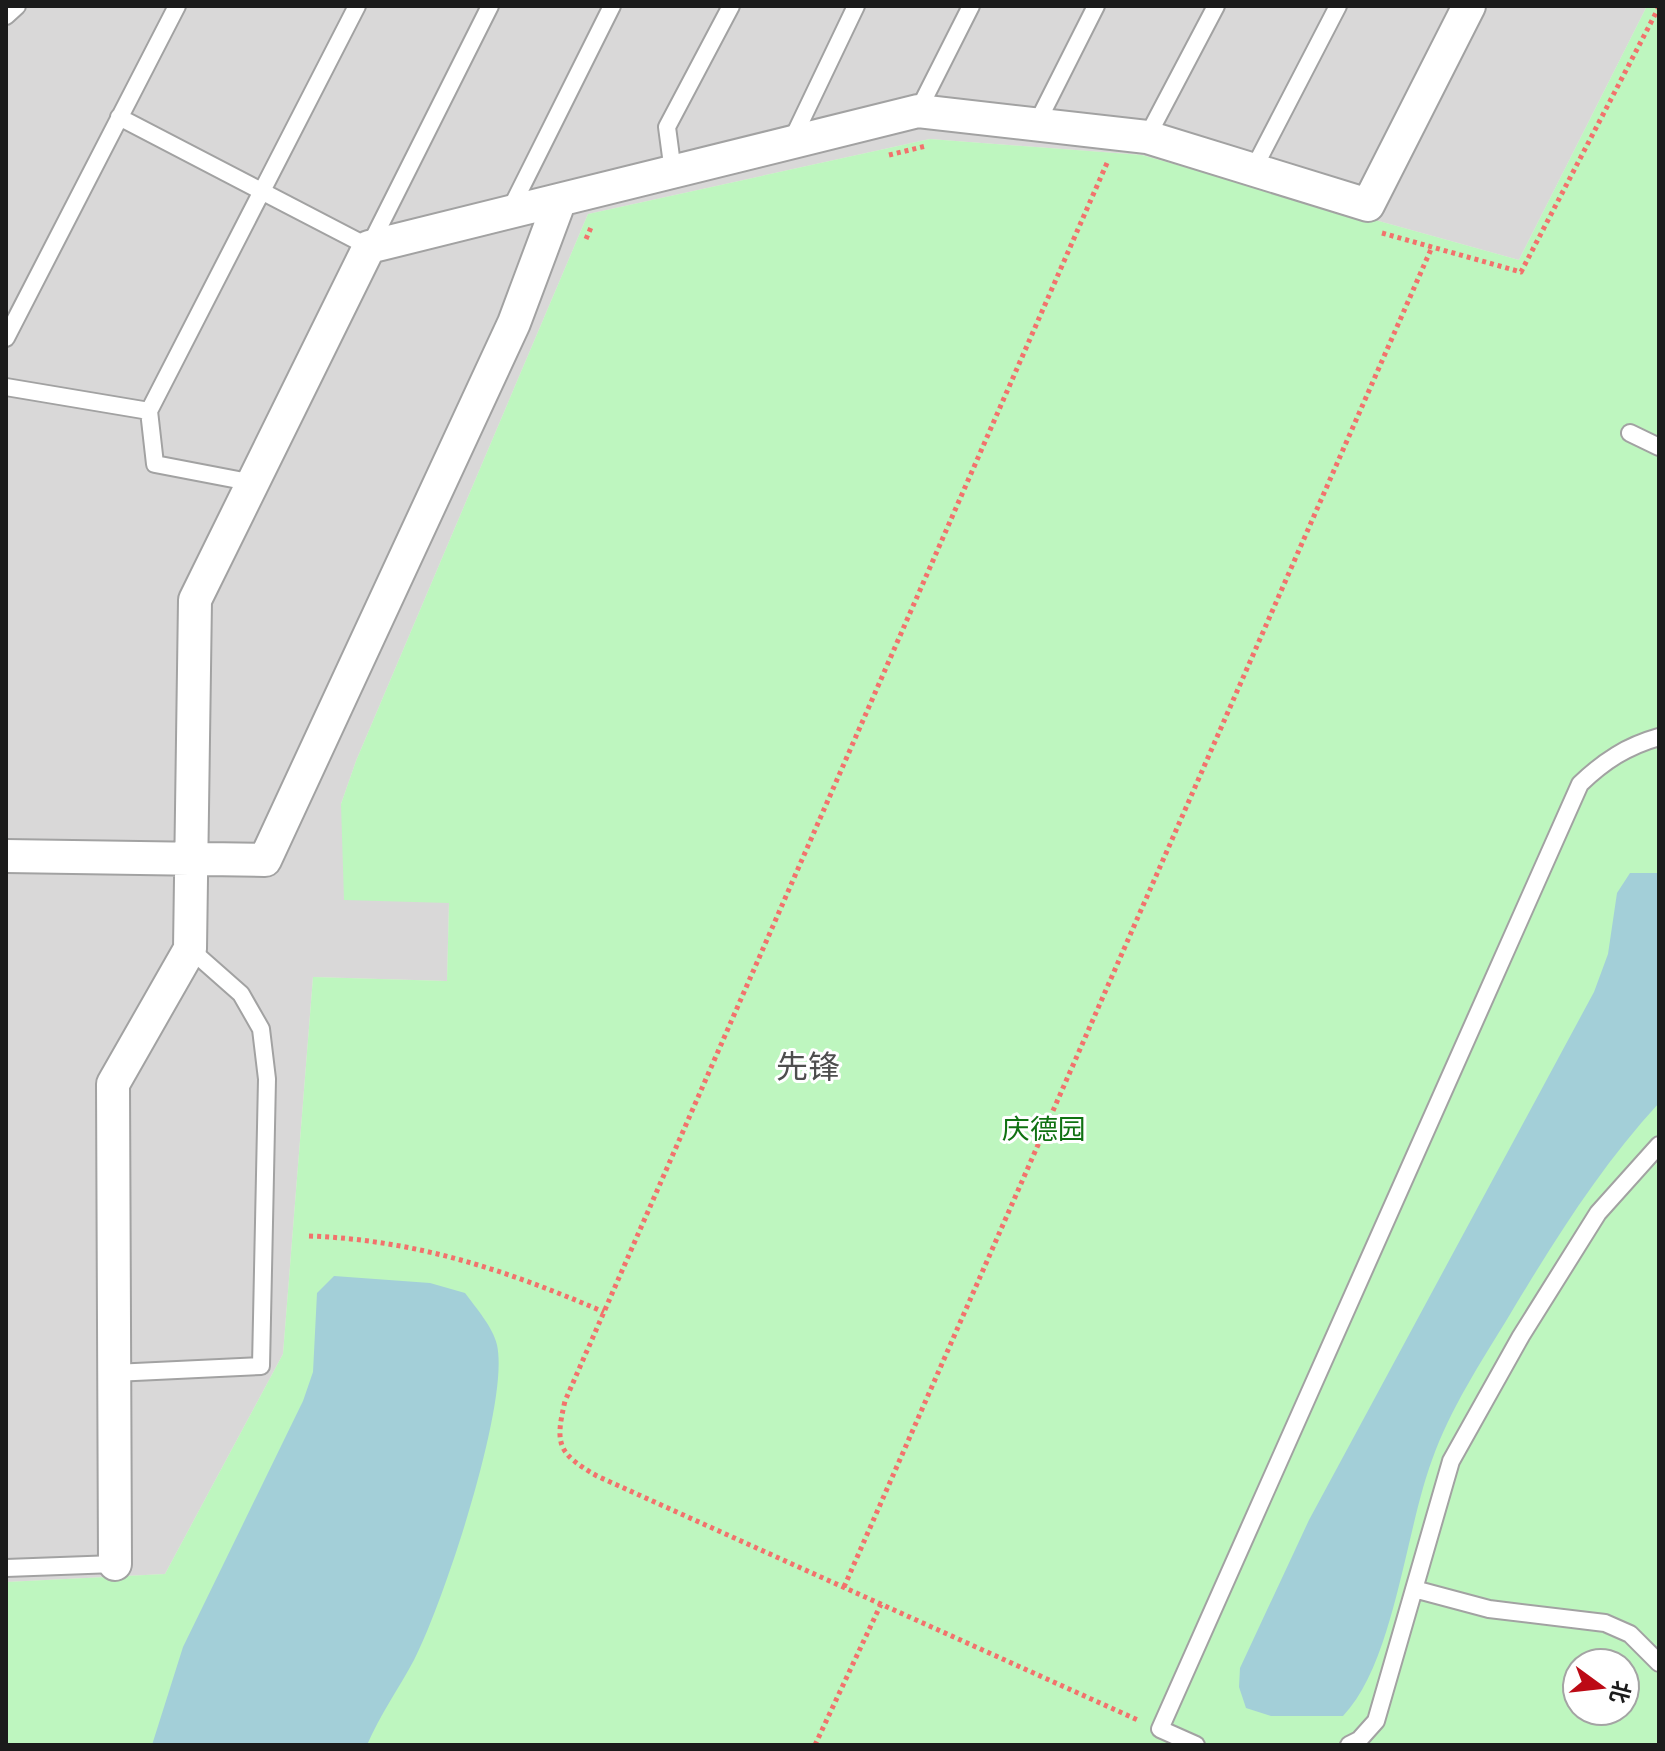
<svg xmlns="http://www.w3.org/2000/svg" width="1665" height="1751" viewBox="0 0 1665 1751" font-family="'Roboto Condensed','Noto Sans SC',sans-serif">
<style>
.residential{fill:#d9d8d8}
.park{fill:#bef6bf;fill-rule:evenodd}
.water{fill:#a3cfd8}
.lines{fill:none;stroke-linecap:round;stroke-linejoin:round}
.service-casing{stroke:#a2a2a2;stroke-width:20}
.minor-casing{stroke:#a2a2a2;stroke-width:36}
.path{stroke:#f2726c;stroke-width:5;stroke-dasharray:4 4;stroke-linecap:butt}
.service{stroke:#fff;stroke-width:16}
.minor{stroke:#fff;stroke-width:32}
.labels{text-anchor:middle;stroke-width:6;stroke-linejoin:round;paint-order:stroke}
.park-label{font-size:28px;fill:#107212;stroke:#fff}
.quarter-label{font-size:32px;fill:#4e4e4e;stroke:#fff}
</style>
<rect width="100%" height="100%" fill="#ece8e1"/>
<!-- residential -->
<path class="residential" d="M6 6H1647L1519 260 1142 155 930 139 588 214 356 761 341 804 449 903 447 981 313 977 283 1354 165 1574 6 1582Z"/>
<!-- park -->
<path class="park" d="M1647 6H1659V1745H6V1582L165 1574 283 1354 313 977 447 981 449 903 344 900 341 804 356 761 588 214 930 139 1142 155 1519 260ZM1577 1663H1625V1711H1577Z"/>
<!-- water -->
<path class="water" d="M1630 873H1659V1103C1600 1167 1554 1241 1509 1316 1481 1362 1450 1409 1432 1460 1405 1533 1394 1663 1343 1716H1271L1246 1708 1239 1687 1240 1668 1309 1520 1594 992 1608 954 1617 893Z
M334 1276 430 1283 465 1293C476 1308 493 1327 497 1345 510 1403 443 1604 414 1660 399 1688 380 1715 367 1745H152L183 1647 303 1401 313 1372 317 1293Z"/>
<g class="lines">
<!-- service casing -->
<g class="service-casing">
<path id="service" d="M6 16 17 6
M918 111 971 6
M119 117 369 247 490 6
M1036 125 1096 6
M1147 137 1216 6
M791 142 856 6
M1254 168 1338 6
M673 172 667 127 731 6
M509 212 612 6
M6 338 177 6
M6 387 149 411
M1630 433 1659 447
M254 483 155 464 149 411 357 6
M114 1373 261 1366 267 1079 261 1029 241 994 190 949
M6 1568 115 1564
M1414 1589 1489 1609 1605 1623 1630 1634 1659 1663
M1196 1745 1160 1729 1580 784C1604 761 1627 746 1659 737
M1349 1745 1359 1740 1376 1721 1451 1461 1521 1336 1598 1213 1659 1145"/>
</g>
<!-- minor casing -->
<g class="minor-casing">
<path id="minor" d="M6 856 265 860 514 323 560 200
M115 1564 113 1084 190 949 195 600 369 247 918 111 1147 137 1368 205 1469 6"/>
</g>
<!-- path -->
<path class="path" d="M889 155 926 146
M1107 163 565 1401C555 1444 557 1453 597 1476L1140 1721
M1382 233 1521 272 1659 7
M586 239 592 225
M309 1236C416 1240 506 1270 604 1312
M844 1587 1432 247
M815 1745 881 1604"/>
<!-- service -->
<use href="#service" class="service"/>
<!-- minor -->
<use href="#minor" class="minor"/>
</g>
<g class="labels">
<!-- park labels -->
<g class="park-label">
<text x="1044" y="1139">庆德园</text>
</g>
<!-- quarter labels -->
<g class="quarter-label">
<text x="808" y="1078">先锋</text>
</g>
</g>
<!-- border -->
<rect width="1665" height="1751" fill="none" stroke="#1b1b1b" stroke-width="16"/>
<!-- north arrow -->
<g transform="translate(1601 1687) rotate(105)"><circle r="38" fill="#ffffff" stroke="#a4a4a4" stroke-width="2"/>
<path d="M0-6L14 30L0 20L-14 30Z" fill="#bc0a15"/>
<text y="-12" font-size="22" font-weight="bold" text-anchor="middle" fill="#1b1b1b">北</text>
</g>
</svg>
